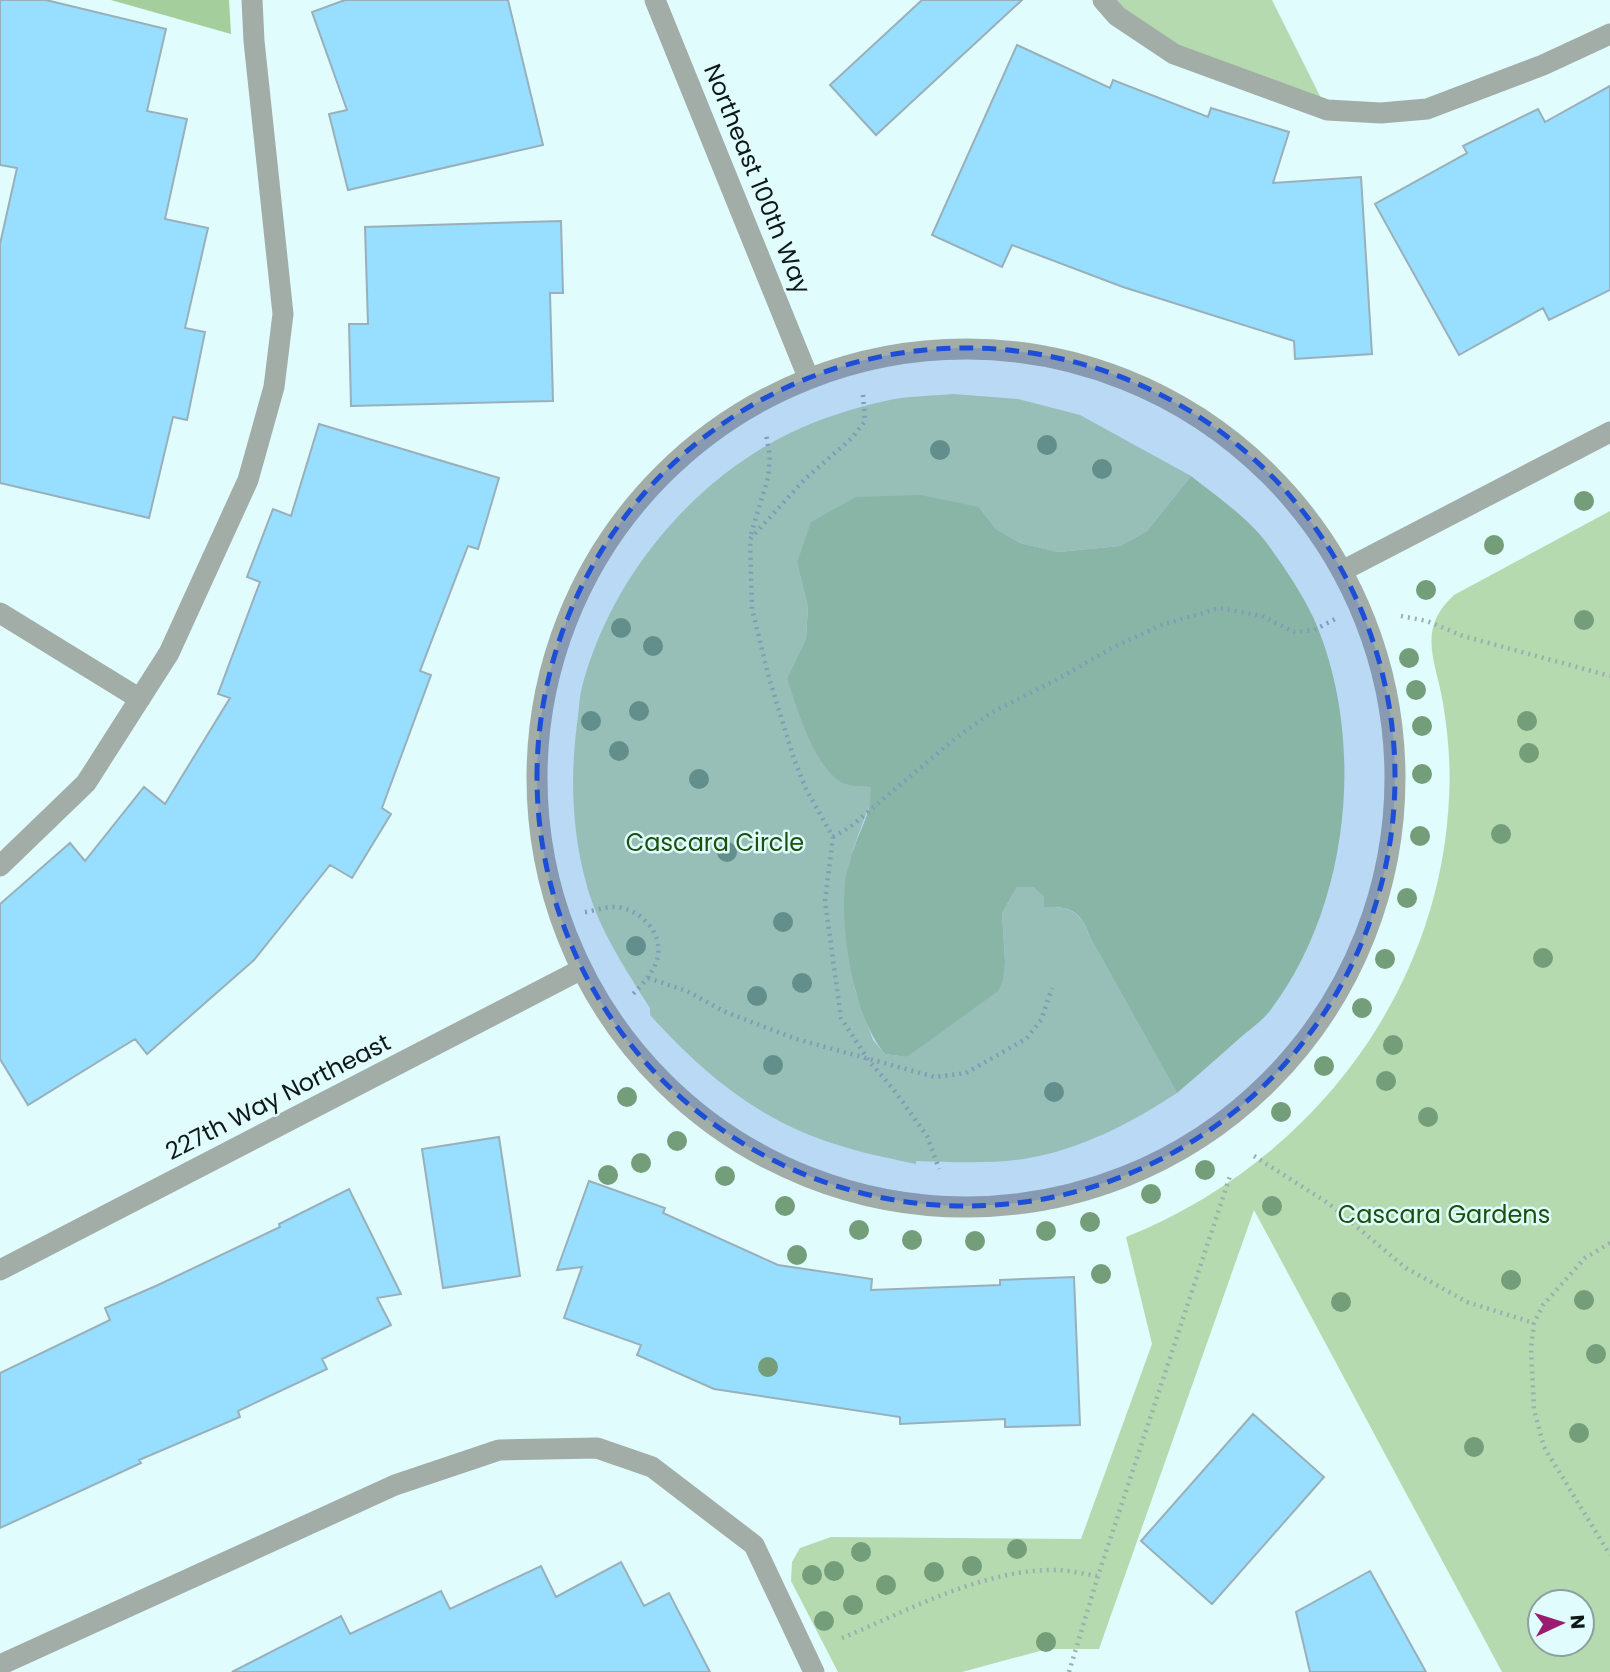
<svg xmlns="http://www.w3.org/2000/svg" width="1610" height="1672" viewBox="0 0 1610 1672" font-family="Poppins,sans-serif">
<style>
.green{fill:#b6daaf;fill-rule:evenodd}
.forest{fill:#a4cf9c}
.building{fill:#98deff;stroke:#99b0bb;stroke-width:2}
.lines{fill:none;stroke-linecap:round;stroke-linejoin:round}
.path{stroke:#99afb0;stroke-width:4.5;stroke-dasharray:2 5;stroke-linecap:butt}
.service{stroke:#a2ada8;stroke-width:21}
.minor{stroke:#a2ada8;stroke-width:21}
.tertiary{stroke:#a2ada8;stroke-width:21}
.tree{fill:#739e79}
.marked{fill:#1d4ed8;fill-opacity:0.2;stroke:#1d4ed8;stroke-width:5;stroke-dasharray:14 9;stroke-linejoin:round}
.labels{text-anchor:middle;stroke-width:5;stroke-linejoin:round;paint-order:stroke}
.street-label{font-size:24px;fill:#0e1818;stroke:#e0fcfd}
.park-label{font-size:24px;fill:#19510d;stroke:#e0fcfd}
</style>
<rect width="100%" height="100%" fill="#e0fcfd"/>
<!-- green -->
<path class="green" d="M1103 0H1272L1327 110 1174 54Z
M953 394 1018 399 1080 415 1191 476 1147 531 1120 546 1058 552 1020 543 996 529 979 507 797 563 808 607 806 639 787 678 845 784 870 787 872 798 853 849 846 927 855 990 873 1040 885 1054 907 1057 927 1042 1005 961 1002 913 1017 887H1033L1044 897V907C1073 906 1081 913 1091 939L1177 1093C1131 1123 1080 1150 1024 1159 989 1164 952 1162 916 1161V1164C894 1159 870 1155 848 1148 766 1126 706 1077 650 1015V1008C626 970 599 930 587 886 572 833 570 779 577 724 579 712 579 699 582 687 610 580 690 482 790 433 819 419 853 408 885 401 907 396 931 396 953 394Z
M1610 511V1672H1502L1254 1210 1099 1649H1047L962 1672H838L791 1581 792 1562 800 1548 831 1537 1081 1539 1152 1344 1126 1237C1307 1165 1440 996 1449 798 1451 767 1448 733 1443 703 1436 661 1416 630 1454 595ZM1540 1602H1582V1644H1540Z"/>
<!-- forest -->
<path class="forest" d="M111 0H229L231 34Z
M1191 476C1215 495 1248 518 1266 542 1283 565 1302 593 1314 619 1367 740 1350 907 1269 1012 1261 1022 1250 1029 1241 1037 1220 1056 1199 1074 1177 1093L1091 939C1081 912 1073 906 1044 907V897L1033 887H1017L1002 913 1005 961 1003 980 998 991 907 1057 885 1054C854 1018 840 932 845 885 845 875 850 864 852 854 858 832 874 810 870 787 862 786 851 787 843 783 814 768 797 708 787 678L806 639 808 607 797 563 811 522 856 497 920 495 979 507 996 529 1020 543 1058 552 1120 546 1147 531Z"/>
<!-- building -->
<path class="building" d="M0 0H46L166 29 147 111 187 119 165 219 208 228 185 328 205 332 187 420 173 417 149 518 0 483V244L17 168 0 165Z
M345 0H508L543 145 348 190 329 114 347 110 312 12Z
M922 0H1022L876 135 830 85Z
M1017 45 1110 88 1113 80 1208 117 1211 108 1289 132 1273 183 1361 177 1372 354 1295 359 1294 341 1123 287 1012 245 1002 267 932 235Z
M1610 86V290L1549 320 1543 308 1459 355 1375 204 1467 153 1463 146 1538 109 1545 122Z
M561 221 563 293H550L553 401 351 406 349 324H368L365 227Z
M319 424 499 478 478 549 468 546 420 671 431 675 382 808 391 814 352 878 330 865 254 960 147 1054 135 1039 28 1105 0 1059V904L70 843 85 861 144 787 165 804 230 698 218 694 260 582 247 577 273 509 291 516Z
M499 1137 520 1276 443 1288 422 1149Z
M589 1181 665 1208 663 1213 778 1265 872 1279 871 1290 1000 1285V1280L1074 1277 1080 1425 1005 1427V1419L900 1424V1417L714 1389 637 1355 641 1345 564 1318 582 1267 557 1270Z
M349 1189 401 1294 377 1298 391 1325 322 1359 327 1369 238 1411 240 1417 139 1460 141 1463 0 1528V1373L110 1320 105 1308 158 1285 280 1227 279 1224Z
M1253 1414 1324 1477 1212 1604 1141 1541Z
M621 1562 644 1606 669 1593 710 1672H232L341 1616 350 1634 441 1591 450 1609 541 1566 556 1597Z
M1370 1571 1426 1672H1310L1296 1612Z"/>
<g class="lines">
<!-- path -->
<path class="path" d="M863 395 865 421 852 438 806 478 750 539 752 609 769 678 794 759 806 789 833 837 825 901 841 1018 869 1061 894 1090 927 1136 939 1169
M751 534 768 478 770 457 766 434
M1401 616 1427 621 1463 636 1610 676
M833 837 850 827 957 737 991 713 1056 680 1112 648 1161 625 1220 608 1262 616 1294 632 1314 630 1339 617
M585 912C594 911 604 907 613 907 639 907 665 933 657 960 652 975 642 985 631 996
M648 978 687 991 723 1011 796 1039 935 1077 966 1073 1026 1039 1041 1020 1052 988
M1254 1156 1328 1203 1406 1268 1467 1302 1534 1323
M1610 1243 1585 1258 1543 1305 1534 1323 1531 1349 1534 1410 1544 1447 1610 1555
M842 1638C910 1610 984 1568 1060 1570 1072 1571 1085 1574 1097 1576
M1069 1672 1098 1576 1231 1173"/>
<!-- service -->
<path class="service" d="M1103 0 1117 16 1174 54 1327 110 1381 113 1427 109 1543 65 1610 34
M0 613 140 699
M0 866 86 783 169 653 248 480 274 387 283 314 254 41 252 0
M0 1665 395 1485 499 1450 597 1448 652 1467 754 1545 814 1672"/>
<!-- minor -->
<path class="minor" d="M655 0 808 377"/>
<!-- tertiary -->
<path class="tertiary" d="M537 778a429 429 0 1 1 858 0a429 429 0 1 1-858 0Z
M1344 570 1610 432
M0 1270 580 970"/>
</g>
<!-- trees -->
<g class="tree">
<circle cx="1047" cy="445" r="10"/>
<circle cx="940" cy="450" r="10"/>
<circle cx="1102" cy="469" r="10"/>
<circle cx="1584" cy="501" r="10"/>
<circle cx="1494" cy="545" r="10"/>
<circle cx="1426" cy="590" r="10"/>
<circle cx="1584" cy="620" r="10"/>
<circle cx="621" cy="628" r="10"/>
<circle cx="653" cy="646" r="10"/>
<circle cx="1409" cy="658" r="10"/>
<circle cx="1416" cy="690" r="10"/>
<circle cx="639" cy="711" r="10"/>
<circle cx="591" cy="721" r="10"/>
<circle cx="1527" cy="721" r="10"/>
<circle cx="1422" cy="726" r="10"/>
<circle cx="619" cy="751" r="10"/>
<circle cx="1529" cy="753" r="10"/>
<circle cx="1422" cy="774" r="10"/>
<circle cx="699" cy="779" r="10"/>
<circle cx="1501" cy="834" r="10"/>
<circle cx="1420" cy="836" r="10"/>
<circle cx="727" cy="852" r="10"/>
<circle cx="1407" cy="898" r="10"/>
<circle cx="783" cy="922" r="10"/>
<circle cx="636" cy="946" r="10"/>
<circle cx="1543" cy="958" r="10"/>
<circle cx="1385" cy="959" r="10"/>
<circle cx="802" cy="983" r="10"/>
<circle cx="757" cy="996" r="10"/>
<circle cx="1362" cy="1008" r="10"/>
<circle cx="1393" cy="1045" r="10"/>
<circle cx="773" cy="1065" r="10"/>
<circle cx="1324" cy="1066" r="10"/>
<circle cx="1386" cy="1081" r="10"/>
<circle cx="1054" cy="1092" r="10"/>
<circle cx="627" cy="1097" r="10"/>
<circle cx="1281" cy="1112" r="10"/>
<circle cx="1428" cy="1117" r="10"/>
<circle cx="677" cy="1141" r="10"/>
<circle cx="641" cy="1163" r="10"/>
<circle cx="1205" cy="1170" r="10"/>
<circle cx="608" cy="1175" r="10"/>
<circle cx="725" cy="1176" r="10"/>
<circle cx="1151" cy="1194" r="10"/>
<circle cx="785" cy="1206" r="10"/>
<circle cx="1272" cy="1206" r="10"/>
<circle cx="1090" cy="1222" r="10"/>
<circle cx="859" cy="1230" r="10"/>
<circle cx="1046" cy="1231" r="10"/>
<circle cx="912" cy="1240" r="10"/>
<circle cx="975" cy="1241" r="10"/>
<circle cx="797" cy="1255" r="10"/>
<circle cx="1101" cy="1274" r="10"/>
<circle cx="1511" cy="1280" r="10"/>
<circle cx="1584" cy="1300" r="10"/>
<circle cx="1341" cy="1302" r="10"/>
<circle cx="1596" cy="1354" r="10"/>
<circle cx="768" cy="1367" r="10"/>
<circle cx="1579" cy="1433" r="10"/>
<circle cx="1474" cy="1447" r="10"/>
<circle cx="1017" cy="1549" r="10"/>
<circle cx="861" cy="1552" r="10"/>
<circle cx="972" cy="1566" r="10"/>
<circle cx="834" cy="1571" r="10"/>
<circle cx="934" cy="1572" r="10"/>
<circle cx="812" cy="1575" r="10"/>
<circle cx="886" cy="1585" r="10"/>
<circle cx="853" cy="1605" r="10"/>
<circle cx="824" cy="1621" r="10"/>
<circle cx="1046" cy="1642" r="10"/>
</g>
<!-- marked area -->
<path class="marked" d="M537 777a429 429 0 1 1 858 0a429 429 0 1 1-858 0Z"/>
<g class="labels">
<!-- street labels -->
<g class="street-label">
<text transform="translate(757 179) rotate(68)" y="8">Northeast 100th Way</text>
<text transform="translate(278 1097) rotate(-27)" y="8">227th Way Northeast</text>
</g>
<!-- park labels -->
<g class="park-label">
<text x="715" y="851">Cascara Circle</text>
<text x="1444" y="1223">Cascara Gardens</text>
</g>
</g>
<!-- north arrow -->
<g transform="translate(1561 1623) rotate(86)"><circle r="33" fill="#e0fcfd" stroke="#8ca1a1" stroke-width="2"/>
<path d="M0-5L12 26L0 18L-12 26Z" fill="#9b1b71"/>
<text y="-10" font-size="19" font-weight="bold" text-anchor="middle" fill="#0e1818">N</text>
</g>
</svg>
